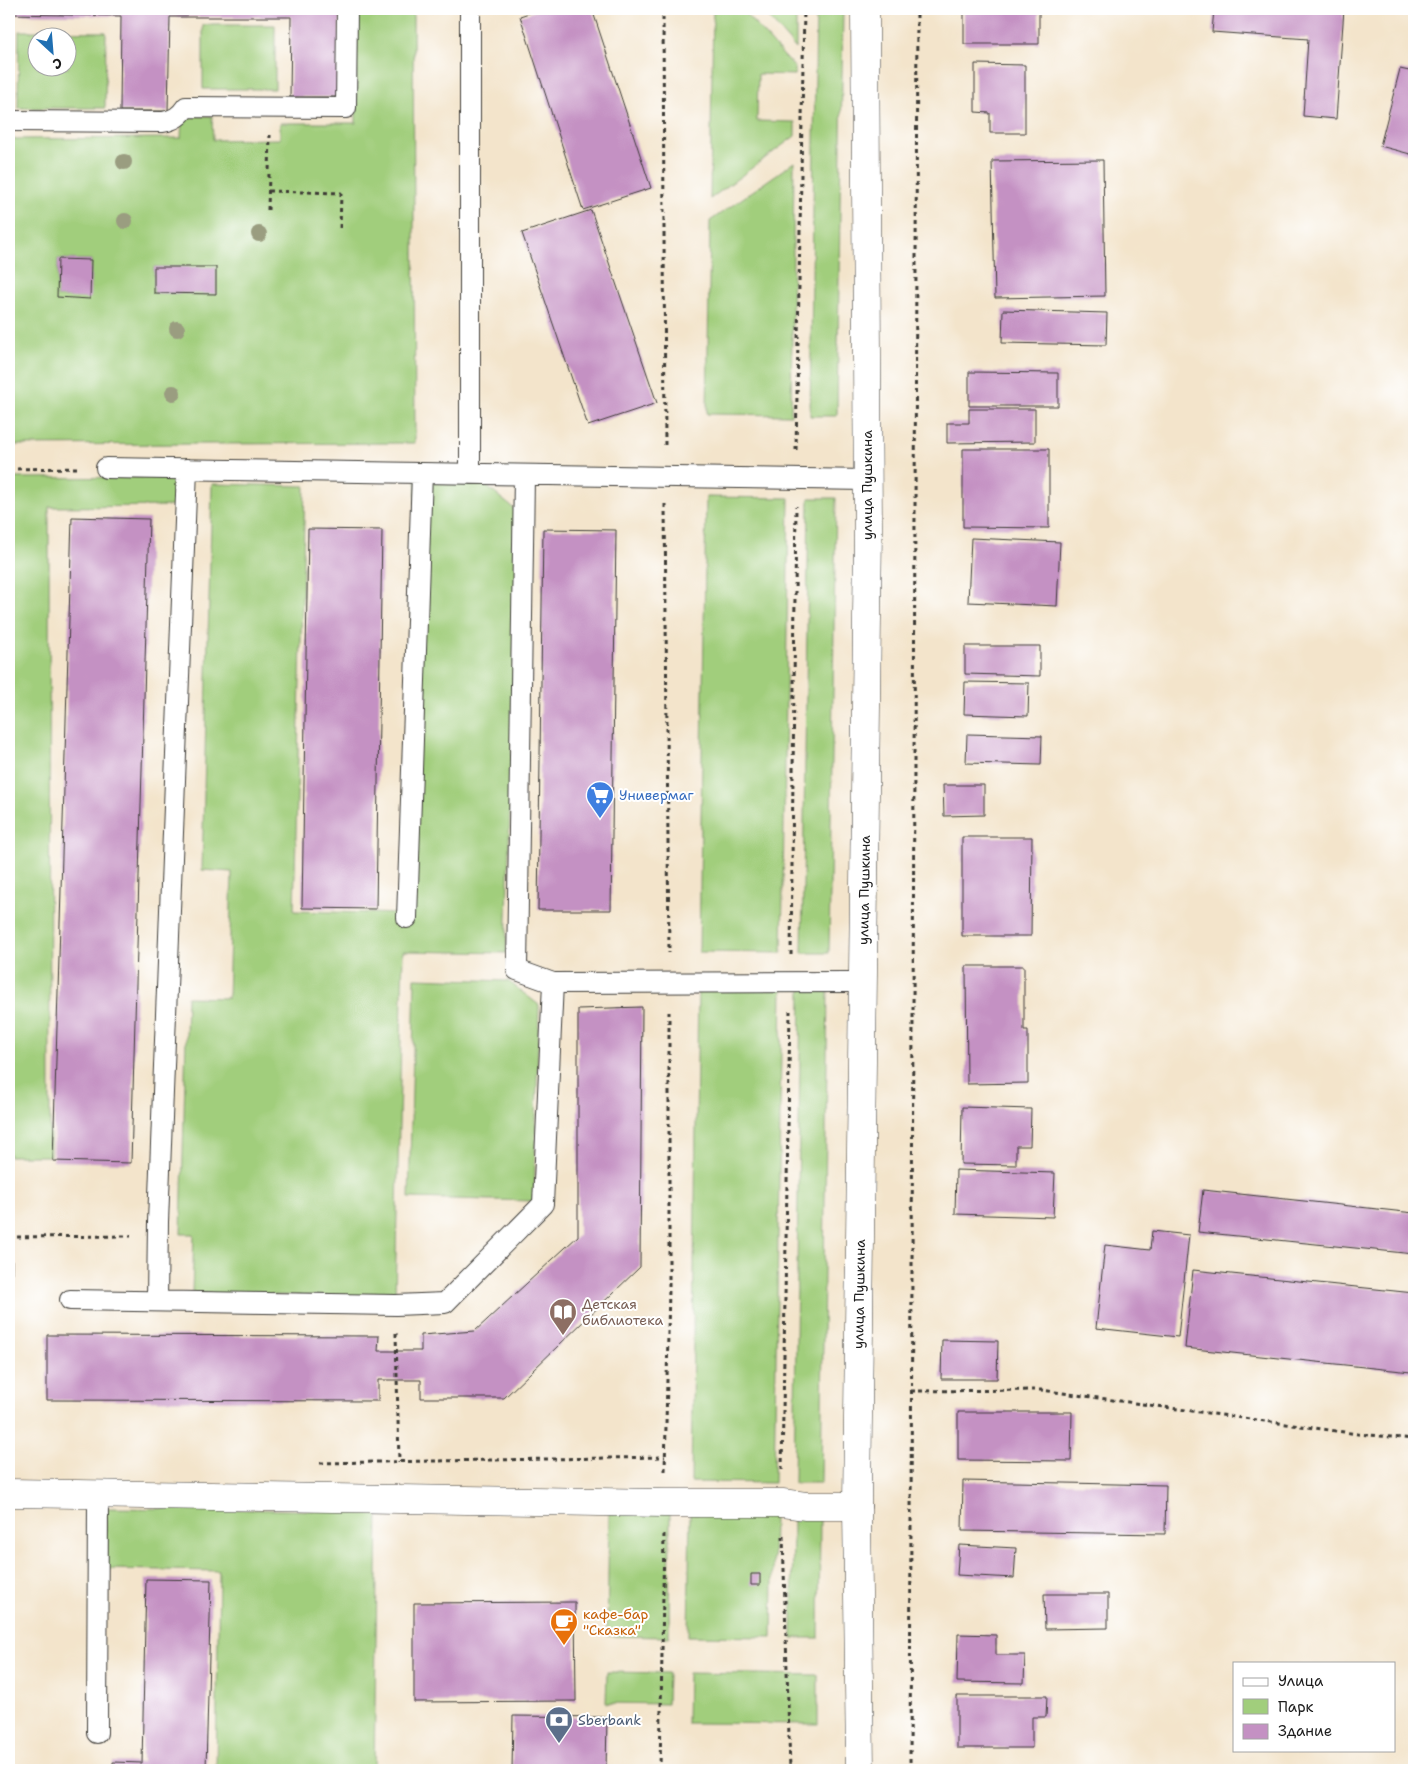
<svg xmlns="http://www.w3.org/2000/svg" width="1423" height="1779" viewBox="0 0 1423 1779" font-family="'Shantell Sans',sans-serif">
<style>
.green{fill:#a1ce7c;stroke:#5e754c;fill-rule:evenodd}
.building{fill:#c491c3}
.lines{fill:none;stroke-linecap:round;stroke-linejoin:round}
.lane-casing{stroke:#3c3a36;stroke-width:22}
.street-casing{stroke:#3c3a36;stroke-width:29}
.secondary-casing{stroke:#3c3a36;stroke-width:29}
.path{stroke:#3c3a36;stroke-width:3;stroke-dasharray:4 4;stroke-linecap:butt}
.lane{stroke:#fff;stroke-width:20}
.street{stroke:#fff;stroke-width:28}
.secondary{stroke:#fff;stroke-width:28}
.tree{fill:#9a9d80}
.labels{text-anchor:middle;stroke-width:4;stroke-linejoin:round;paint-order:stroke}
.street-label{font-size:14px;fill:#1c1c1c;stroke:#fff}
.shop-label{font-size:14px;fill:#366cbe;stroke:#fff;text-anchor:start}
.education-label{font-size:14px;fill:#785e54;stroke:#fff;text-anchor:start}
.food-label{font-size:14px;fill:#c56008;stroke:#fff;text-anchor:start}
.service-label{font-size:14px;fill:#4e5e75;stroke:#fff;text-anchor:start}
</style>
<rect width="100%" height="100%" fill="#fff"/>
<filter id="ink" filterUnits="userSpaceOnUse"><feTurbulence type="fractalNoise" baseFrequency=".02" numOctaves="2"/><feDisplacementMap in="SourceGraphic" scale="10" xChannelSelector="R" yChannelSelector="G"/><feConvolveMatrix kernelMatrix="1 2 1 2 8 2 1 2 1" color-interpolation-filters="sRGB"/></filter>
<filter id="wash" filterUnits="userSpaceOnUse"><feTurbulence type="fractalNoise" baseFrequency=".0096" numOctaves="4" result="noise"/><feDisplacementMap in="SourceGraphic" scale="20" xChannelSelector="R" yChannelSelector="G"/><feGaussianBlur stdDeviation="1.12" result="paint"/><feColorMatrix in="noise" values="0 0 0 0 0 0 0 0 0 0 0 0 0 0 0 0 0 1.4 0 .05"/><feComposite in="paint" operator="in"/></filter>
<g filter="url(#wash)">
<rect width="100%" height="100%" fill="#f3e4cb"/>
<!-- green -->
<path class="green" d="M356 9H413L415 443 9 445V139L181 138 182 116H212L213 140 280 139V123H356ZM58 259 91 260 89 298 57 297ZM154 267 216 268V293H154Z
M713 9H741L795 68V75L758 74 757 121 795 122V136L710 199Z
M761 9H796V49Z
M816 9H843L837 416H810Z
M203 25H275V89H203Z
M19 31 106 32 105 108H18ZM38 38H68V68H38Z
M794 162 791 415 707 414 710 221Z
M416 475 475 477 518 512 506 953 403 951 395 1298 192 1293 194 1234H181L187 997 228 998 232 872 202 870 212 484 305 486 294 911 404 914Z
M187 477V506L49 507 50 1156H9V478Z
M706 497 789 498 782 953 699 952Z
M809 498H836L829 953H802Z
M415 978 508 981 539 1005 534 1201 409 1198Z
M698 987 782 988 774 1483 691 1482Z
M801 988H828L821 1483H794Z
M106 1508 378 1511 374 1770H216L219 1571 105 1569Z
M609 1513H670L669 1637 607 1636Z
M690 1513 774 1514 772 1637 688 1636Z
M793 1515H820L819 1638H792Z
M607 1672 668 1673 667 1704 606 1703Z
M688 1673 818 1675V1724L687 1723Z"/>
<g id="blocks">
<!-- building -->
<path class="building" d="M9 9H340L338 97H290L291 17H170L168 111H120L121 16 9 14Z
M541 9H592L651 188 583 210 520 16Z
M964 9H1039V44H964Z
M1214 9H1344L1336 119 1303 116 1308 39 1212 32Z
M975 64 1025 65V133H990V113L975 112Z
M1400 69 1414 72V155L1380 146Z
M1103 160 1105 296 995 298 992 161Z
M591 210 657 403 588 426 522 233Z
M58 259 91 260 90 299 57 297Z
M154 267H216V294L154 293Z
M1003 310 1107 313 1106 345 1002 343Z
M969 372 1058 373V406H969Z
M969 409H1035V442L947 443V423H969Z
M963 449H1049V528L963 527Z
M72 517 149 519 131 1163 53 1161Z
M308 529 382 530 376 909 302 908Z
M543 529 616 530 611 910H538Z
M971 538 1060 542 1057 606 968 602Z
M965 646H1040V676L965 674Z
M965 682 1029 683 1028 716 964 714Z
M967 734 1042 736 1041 765 966 763Z
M943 785H984V815L944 816Z
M962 837H1032L1031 936H962Z
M966 966H1024V1030H1028V1083L967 1084Z
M642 1007 640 1267 504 1398H421V1380H378V1401L47 1400V1335L379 1336 378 1351H421V1335L475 1331 578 1236V1009Z
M962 1107 1031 1109 1030 1146H1016V1165L961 1164Z
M956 1170 1055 1173 1053 1217 955 1214Z
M1203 1190 1414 1213V1254L1198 1232Z
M1152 1231 1189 1235 1178 1337 1096 1328 1105 1245 1150 1250Z
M9 1261H12L11 1410H9Z
M1193 1270 1414 1293V1343L1411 1372 1185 1348Z
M942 1340 998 1341 997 1379H941Z
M958 1412H1072L1071 1461 958 1460Z
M963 1481 1166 1485 1165 1534 962 1531Z
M959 1545 1016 1548 1014 1578 957 1575Z
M751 1574H760V1585H751Z
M146 1579 211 1580 206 1769 113 1770V1762L142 1763Z
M1044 1594H1108V1628L1045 1629Z
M575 1602 576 1701 414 1702V1603Z
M958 1634 996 1635V1655H1025L1024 1683 957 1682Z
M957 1696H1047L1046 1717H1032V1748H957Z
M513 1716 607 1717 606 1770H512Z"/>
</g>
</g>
<g filter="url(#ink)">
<use href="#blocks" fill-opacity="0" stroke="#3c3a36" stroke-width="1"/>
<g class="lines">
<!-- lane casing -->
<g class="lane-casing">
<path id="lane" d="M9 121 163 122C174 120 180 116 186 107L346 108 347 9
M106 468 867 480
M470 474V9
M524 475 517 970 553 983
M407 918 422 473
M70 1300 396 1305 445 1303 543 1204 553 983 863 982
M157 1301 158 1222 187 469
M97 1733 98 1494"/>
</g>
<!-- street casing -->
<g class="street-casing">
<path id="street" d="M9 1493 664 1503H782L806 1506H857"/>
</g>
<!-- secondary casing -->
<g class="secondary-casing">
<path id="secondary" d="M860 1770 857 1506 868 528 865 9"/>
</g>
<!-- path -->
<path class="path" d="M663 9 665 448
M268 191 341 193 340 230
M268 210 270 135
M796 450 804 9
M9 469 78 468
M665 504 669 953
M791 955 796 506
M9 1237 131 1236
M396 1333 399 1462
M911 1391 1041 1390 1358 1434 1414 1439
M320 1463 665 1457
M782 1470 790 1011
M665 1471 669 1288V1012
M783 1536 790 1770
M660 1770 664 1534
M910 1770 917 9"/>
<!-- lane -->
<use href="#lane" class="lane"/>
<!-- street -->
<use href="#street" class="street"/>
<!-- secondary -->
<use href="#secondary" class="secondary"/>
</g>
<!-- trees -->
<g class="tree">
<circle cx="124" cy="162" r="8"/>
<circle cx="125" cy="221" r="8"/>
<circle cx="259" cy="234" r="8"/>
<circle cx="177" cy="329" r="8"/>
<circle cx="173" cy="393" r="8"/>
</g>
</g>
<!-- icons -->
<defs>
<g id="supermarket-pin" transform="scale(1.4375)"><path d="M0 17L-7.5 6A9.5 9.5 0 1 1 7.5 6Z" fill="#3f7fe0" stroke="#fff"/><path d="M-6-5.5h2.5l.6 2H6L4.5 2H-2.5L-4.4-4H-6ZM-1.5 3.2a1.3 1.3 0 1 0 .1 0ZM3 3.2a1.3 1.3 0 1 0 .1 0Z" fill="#fff"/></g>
<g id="library-pin" transform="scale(1.4375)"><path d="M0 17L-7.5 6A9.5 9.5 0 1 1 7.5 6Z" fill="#8d6e63" stroke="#fff"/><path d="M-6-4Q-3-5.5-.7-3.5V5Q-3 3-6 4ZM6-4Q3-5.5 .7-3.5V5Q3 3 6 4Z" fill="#fff"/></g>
<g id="cafe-pin" transform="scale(1.4375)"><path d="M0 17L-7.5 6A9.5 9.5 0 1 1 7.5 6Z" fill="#e8710a" stroke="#fff"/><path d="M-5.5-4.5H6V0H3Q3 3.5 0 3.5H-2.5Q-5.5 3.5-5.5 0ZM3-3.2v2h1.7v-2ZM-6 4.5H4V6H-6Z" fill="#fff"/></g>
<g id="bank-pin" transform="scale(1.4375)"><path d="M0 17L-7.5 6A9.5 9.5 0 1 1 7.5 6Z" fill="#5c6f8a" stroke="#fff"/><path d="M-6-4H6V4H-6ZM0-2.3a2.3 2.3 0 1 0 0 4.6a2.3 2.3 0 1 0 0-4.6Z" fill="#fff"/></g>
</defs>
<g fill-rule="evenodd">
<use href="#supermarket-pin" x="600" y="795"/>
<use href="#library-pin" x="563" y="1312"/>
<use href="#cafe-pin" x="564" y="1622"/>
<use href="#bank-pin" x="559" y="1720"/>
</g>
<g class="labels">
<!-- street labels -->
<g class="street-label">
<text transform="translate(867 485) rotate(-90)" y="5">улица Пушкина</text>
<text transform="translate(864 890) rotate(-89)" y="5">улица Пушкина</text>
<text transform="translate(859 1294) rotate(-89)" y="5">улица Пушкина</text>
</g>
<!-- shop labels -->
<g class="shop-label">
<text x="619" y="800">Универмаг</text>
</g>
<!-- education labels -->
<g class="education-label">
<text x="582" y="1309">Детская<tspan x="582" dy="16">библиотека</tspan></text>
</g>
<!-- food labels -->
<g class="food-label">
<text x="583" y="1619">кафе-бар<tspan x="583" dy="16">"Сказка"</tspan></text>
</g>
<!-- service labels -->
<g class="service-label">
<text x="578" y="1725">Sberbank</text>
</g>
</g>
<!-- margin -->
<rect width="1423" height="1779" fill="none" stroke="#fff" stroke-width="30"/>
<!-- legend -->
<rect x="1233" y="1662" width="162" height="90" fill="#ffffff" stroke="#a4a4a4"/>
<rect x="1243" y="1678" width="25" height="8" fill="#ffffff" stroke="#a4a4a4"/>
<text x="1278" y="1686" font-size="15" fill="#1c1c1c">Улица</text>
<rect x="1243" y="1699" width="25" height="15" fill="#a1ce7c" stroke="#a4a4a4"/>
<text x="1278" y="1712" font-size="15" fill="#1c1c1c">Парк</text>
<rect x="1243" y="1724" width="25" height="15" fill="#c491c3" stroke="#a4a4a4"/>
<text x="1278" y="1736" font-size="15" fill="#1c1c1c">Здание</text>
<!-- north arrow -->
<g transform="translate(52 52) rotate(154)"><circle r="24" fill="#ffffff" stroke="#a4a4a4"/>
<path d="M0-4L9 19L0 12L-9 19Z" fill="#1f6fb2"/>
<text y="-8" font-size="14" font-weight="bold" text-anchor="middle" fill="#1c1c1c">С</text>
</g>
</svg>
